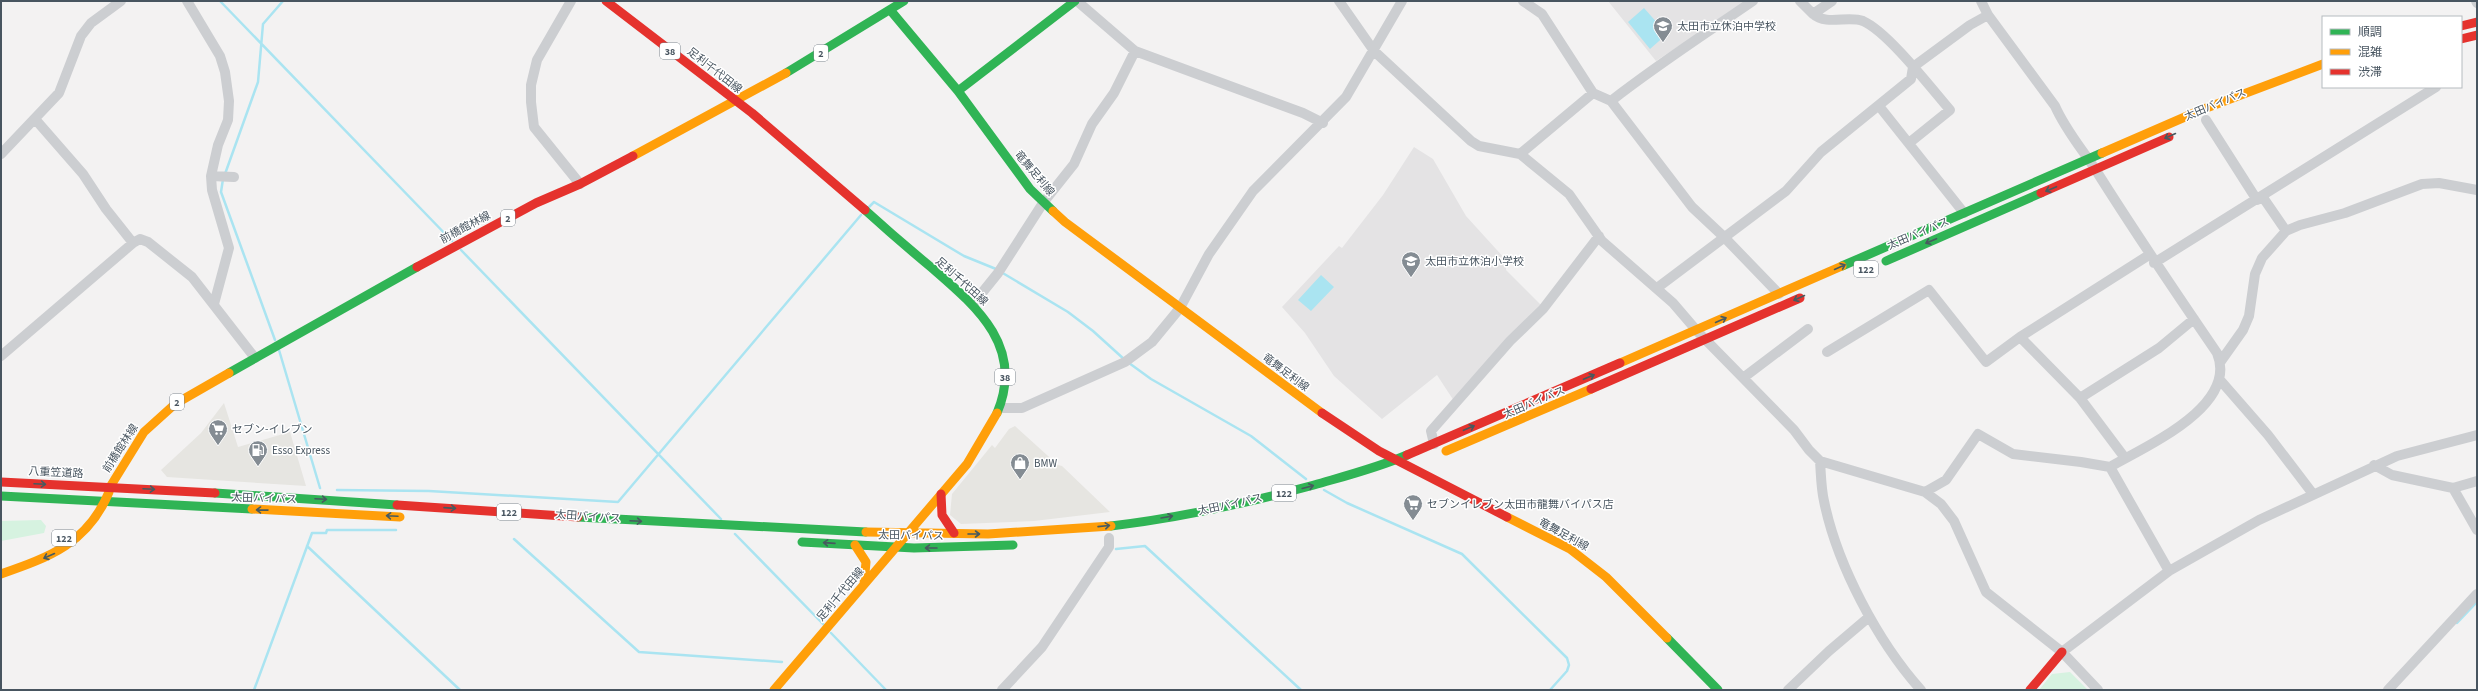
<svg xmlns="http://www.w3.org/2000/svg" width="2478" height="691" viewBox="0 0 2478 691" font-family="'Source Sans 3','Noto Sans JP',sans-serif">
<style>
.commercial{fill:#e6e5e1}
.education{fill:#e4e3e4}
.green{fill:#d6f2e0}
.water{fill:#aae4f1}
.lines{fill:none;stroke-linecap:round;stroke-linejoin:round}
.stream{stroke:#aae4f1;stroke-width:2.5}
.street{stroke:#ccced1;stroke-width:10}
.fast{stroke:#30b455;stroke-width:9}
.slow{stroke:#ff9f0a;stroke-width:9}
.jam{stroke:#e5322d;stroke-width:9}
.oneway{stroke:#475a5f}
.labels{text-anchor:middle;stroke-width:3;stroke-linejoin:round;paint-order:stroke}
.shield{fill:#fff;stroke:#7f8890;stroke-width:1}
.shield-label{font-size:10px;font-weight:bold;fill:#485560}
.poi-label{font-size:11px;fill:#485560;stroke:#fff;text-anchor:start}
.street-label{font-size:11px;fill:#485560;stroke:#fff}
</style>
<rect width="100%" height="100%" fill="#f3f2f2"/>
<!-- commercial -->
<path class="commercial" d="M224 403 238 447 290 432 306 486 167 477 161 470 201 433Z
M1015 426 1058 465 1062 466 1110 512 1034 521 961 524 950 515 952 494 992 445 995 448 1009 429Z"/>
<!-- education -->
<path class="education" d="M1608 1H1747L1656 61Z
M1414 147 1433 159 1466 216 1506 260V270L1541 305 1454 401 1437 375 1382 419 1334 376 1305 333 1282 307 1339 246 1342 248 1383 195Z"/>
<!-- green -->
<path class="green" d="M41 520 46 526 44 533 1 541V521Z
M2070 672 2088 690H2039L2052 674Z"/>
<!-- water -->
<path class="water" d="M1644 8 1667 34 1650 49 1628 22Z
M1321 275 1334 287 1311 311 1298 300Z"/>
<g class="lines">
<!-- stream -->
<path class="stream" d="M220 1 452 241
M225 174 258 82 263 24 283 1
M223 179 221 192 275 340
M869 207 874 202 964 256 996 269
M461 250 721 519
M1001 272 1068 312 1093 331 1125 360
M279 350 320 488
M1129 363 1151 379 1251 436 1306 479
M337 490 429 491 618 502 861 215
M1324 490 1347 503 1462 554 1567 658 1569 665 1567 671 1550 690
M735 534 824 625
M514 539 639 652 782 662
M307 546 460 690
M1116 549 1145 546 1301 690
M2457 623 2477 602
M831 633 886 690
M254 690 312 533H326L327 530H396"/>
<!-- street -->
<path class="street" d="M187 1 220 56 225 72 229 101 228 120 218 145 211 176 212 190 229 248 214 304
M571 1 537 60 531 85V102L534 127 580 184
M1077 1 1135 51 1303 113 1323 123
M1339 1 1374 51 1471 141 1479 146 1520 154 1569 194 1602 241 1673 303 1697 331 1794 430 1809 450 1820 461 1925 492 1941 504 1954 521 1986 592 2062 652 2098 690
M1523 1 1542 14 1593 93
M1800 1 1813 14 1832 1
M2476 1 2477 3
M1813 14C1827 26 1848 15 1863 21 1888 32 1931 88 1950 110L1909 143
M1611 101C1657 65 1705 34 1753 1
M1879 106 1964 213
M35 119 83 174 106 209 133 243
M2206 120 2257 200
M1 154 59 93 81 36 91 23 121 1
M1520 154 1593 93 1611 101 1692 207 1724 237 1779 294
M211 176 234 177
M2262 196 2286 231
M2154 263 2436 87
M1657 288 1786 191 1821 152 1911 79 1913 67 1970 25 1988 15
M973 304 998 273 1043 203 1074 164 1092 124 1114 93 1135 51
M2020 337 2080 398 2125 458
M1827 352 1929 290 1986 362 2020 337 2149 255
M1 356 133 243 140 239 148 242 192 277 255 358
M2221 361 2243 330 2249 316 2255 274 2262 258 2286 231 2300 225 2345 213 2422 184 2439 183 2477 190
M1743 378 1808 329
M2220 380 2268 435 2313 494
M2080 398 2159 348 2194 319
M1001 408H1022L1125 362 1152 342 1180 308 1209 254 1253 191 1346 97 1402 1
M1434 444 1431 431 1510 341 1543 309 1599 236
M1820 461C1821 474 1821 488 1824 501 1837 565 1878 642 1921 690
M2374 465 2392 475 2453 488 2477 530
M2110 467 2169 571
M2453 488 2477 481
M1925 492 1946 480 1978 434 2013 454 2081 462 2110 467C2146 446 2239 406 2217 353 2176 293 2136 234 2097 172 2083 150 2066 131 2055 106L1988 15 1981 1
M2062 652 2169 571 2259 520 2397 456 2477 435
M1002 690 1042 647 1109 547V538
M1788 690 1829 651 1869 617
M2388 690 2477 594"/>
<!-- fast -->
<path class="fast" d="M891 11 958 91 1030 189 1053 211
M786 73 904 1
M958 91 1075 1
M865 210C887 230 909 249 932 268 977 307 1025 347 997 413
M1886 261 2041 193
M1842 266 2102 153
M229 373 417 267
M215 493 397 505
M1 496 252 509
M578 517 866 532
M1111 526C1179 518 1247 503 1314 485 1345 476 1377 468 1407 455
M802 542 914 548 1013 545
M1667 638 1718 690"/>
<!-- slow -->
<path class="slow" d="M2102 153 2201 110 2323 64
M633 156 786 73
M1053 211 1065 222 1322 413
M1620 363 1842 266
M1446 451 1591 389
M110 487 144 432 175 404 229 373
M252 509 400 517
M1507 517 1570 549 1606 577 1667 638
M866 532 988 534 1111 526
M855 545 866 562 864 584
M1 574C50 557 88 543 109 492
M774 690 967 464 997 413"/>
<!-- jam -->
<path class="jam" d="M606 1 752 113 865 210
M2461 26 2477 22
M2461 39 2477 35
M2041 193 2169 137
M417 267 536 203 580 184 633 156
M1591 389 1800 298
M1322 413 1379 451 1507 517
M1407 455 1620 363
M1 482 215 493
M941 494 942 515 954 533
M397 505 578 517
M2030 690 2062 652"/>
</g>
<!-- one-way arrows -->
<defs><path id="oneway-shaft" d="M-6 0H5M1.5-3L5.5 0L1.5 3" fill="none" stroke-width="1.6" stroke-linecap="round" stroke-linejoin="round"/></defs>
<g class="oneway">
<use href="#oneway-shaft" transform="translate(2170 136) rotate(156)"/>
<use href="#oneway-shaft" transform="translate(2051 189) rotate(157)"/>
<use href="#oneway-shaft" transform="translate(1931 241) rotate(157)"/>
<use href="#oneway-shaft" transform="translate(1840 267) rotate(-24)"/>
<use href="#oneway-shaft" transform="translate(1799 298) rotate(156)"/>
<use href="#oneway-shaft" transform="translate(1721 320) rotate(-24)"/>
<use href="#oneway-shaft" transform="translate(1589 377) rotate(-23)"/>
<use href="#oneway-shaft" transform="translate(1469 428) rotate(-23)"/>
<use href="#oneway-shaft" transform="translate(40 484) rotate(3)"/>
<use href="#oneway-shaft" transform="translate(1308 487) rotate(-15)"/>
<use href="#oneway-shaft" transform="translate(149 489) rotate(3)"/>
<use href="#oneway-shaft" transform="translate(321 499) rotate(3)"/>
<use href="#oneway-shaft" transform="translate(450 508) rotate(4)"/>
<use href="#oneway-shaft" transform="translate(262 510) rotate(-179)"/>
<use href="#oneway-shaft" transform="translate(392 516) rotate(-177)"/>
<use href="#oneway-shaft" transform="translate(1167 517) rotate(-10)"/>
<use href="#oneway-shaft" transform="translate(636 521) rotate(3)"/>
<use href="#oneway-shaft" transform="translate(1104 526) rotate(-6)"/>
<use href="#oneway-shaft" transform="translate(974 534)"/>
<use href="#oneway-shaft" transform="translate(829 543) rotate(-176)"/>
<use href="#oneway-shaft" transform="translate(931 548) rotate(180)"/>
<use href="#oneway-shaft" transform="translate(49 556) rotate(156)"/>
</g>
<!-- icons -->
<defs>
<g id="school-pin" transform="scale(1)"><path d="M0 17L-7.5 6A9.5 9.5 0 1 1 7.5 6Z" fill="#848c93" stroke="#fff"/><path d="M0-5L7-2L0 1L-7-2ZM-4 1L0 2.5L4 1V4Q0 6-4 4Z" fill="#fff"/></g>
<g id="supermarket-pin" transform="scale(1)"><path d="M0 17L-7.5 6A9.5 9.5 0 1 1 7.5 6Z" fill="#848c93" stroke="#fff"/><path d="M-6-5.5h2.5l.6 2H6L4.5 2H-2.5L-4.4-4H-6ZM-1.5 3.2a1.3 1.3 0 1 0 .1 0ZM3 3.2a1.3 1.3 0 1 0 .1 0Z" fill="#fff"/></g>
<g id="fuel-pin" transform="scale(1)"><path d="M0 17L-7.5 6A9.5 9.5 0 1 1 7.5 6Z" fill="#848c93" stroke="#fff"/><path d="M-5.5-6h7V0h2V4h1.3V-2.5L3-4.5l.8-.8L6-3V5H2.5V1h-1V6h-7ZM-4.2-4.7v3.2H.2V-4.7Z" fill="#fff"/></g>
<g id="shop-pin" transform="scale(1)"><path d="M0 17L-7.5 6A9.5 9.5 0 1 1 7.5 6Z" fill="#848c93" stroke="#fff"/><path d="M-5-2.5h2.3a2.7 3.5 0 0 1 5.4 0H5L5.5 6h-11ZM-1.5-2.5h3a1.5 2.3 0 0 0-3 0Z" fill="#fff"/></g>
</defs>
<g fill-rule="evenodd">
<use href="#school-pin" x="1663" y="26"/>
<use href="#school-pin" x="1411" y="261"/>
<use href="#supermarket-pin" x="218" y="429"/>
<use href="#fuel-pin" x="258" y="450"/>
<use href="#shop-pin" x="1020" y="463"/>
<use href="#supermarket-pin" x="1413" y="504"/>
</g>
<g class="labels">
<!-- shield labels -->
<g class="shield">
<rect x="660" y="43" width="20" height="16" rx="3"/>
<rect x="814" y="45" width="14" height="16" rx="3"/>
<rect x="501" y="210" width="14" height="16" rx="3"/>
<rect x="1854" y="261" width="24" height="16" rx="3"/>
<rect x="995" y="369" width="20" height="16" rx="3"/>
<rect x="170" y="394" width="14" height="16" rx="3"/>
<rect x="1272" y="485" width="24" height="16" rx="3"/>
<rect x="497" y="504" width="24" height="16" rx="3"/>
<rect x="52" y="530" width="24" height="16" rx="3"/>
</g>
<g class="shield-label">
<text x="670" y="55">38</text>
<text x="821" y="57">2</text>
<text x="508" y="222">2</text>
<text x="1866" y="273">122</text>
<text x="1005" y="381">38</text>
<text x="177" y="406">2</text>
<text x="1284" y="497">122</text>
<text x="509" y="516">122</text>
<text x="64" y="542">122</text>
</g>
<!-- poi labels -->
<g class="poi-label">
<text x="1677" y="30">太田市立休泊中学校</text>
<text x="1425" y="265">太田市立休泊小学校</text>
<text x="232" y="433">セブン-イレブン</text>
<text x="272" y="454">Esso Express</text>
<text x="1034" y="467">BMW</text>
<text x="1427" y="508">セブンイレブン太田市龍舞バイパス店</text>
</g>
<!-- street labels -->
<g class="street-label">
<text transform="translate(715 70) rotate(38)" y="4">足利千代田線</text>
<text transform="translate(2215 104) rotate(-23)" y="4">太田バイパス</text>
<text transform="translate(1035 173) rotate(50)" y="4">竜舞足利線</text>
<text transform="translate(465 227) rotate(-28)" y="4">前橋館林線</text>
<text transform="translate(1918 233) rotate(-23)" y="4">太田バイパス</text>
<text transform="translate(962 281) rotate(42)" y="4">足利千代田線</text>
<text transform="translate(1286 372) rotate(37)" y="4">竜舞足利線</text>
<text transform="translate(1534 402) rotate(-23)" y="4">太田バイパス</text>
<text transform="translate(120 448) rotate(-57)" y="4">前橋館林線</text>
<text transform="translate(56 472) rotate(3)" y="4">八重笠道路</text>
<text transform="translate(264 498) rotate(2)" y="4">太田バイパス</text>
<text transform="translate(1230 504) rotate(-12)" y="4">太田バイパス</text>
<text transform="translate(588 516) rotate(4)" y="4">太田バイパス</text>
<text transform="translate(1564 534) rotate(29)" y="4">竜舞足利線</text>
<text transform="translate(911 535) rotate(1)" y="4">太田バイパス</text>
<text transform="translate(840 594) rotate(-50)" y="4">足利千代田線</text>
</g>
</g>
<!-- border -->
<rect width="2478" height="691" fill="none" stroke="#485560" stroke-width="4"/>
<!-- legend -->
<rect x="2322" y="16" width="140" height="72" fill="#ffffff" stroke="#b6bbbf"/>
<rect x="2330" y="29" width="20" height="6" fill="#30b455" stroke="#b6bbbf"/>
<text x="2358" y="36" font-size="12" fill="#485560">順調</text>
<rect x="2330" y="49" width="20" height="6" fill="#ff9f0a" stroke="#b6bbbf"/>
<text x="2358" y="56" font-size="12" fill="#485560">混雑</text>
<rect x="2330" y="69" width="20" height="6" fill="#e5322d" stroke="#b6bbbf"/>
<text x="2358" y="76" font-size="12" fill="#485560">渋滞</text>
</svg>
